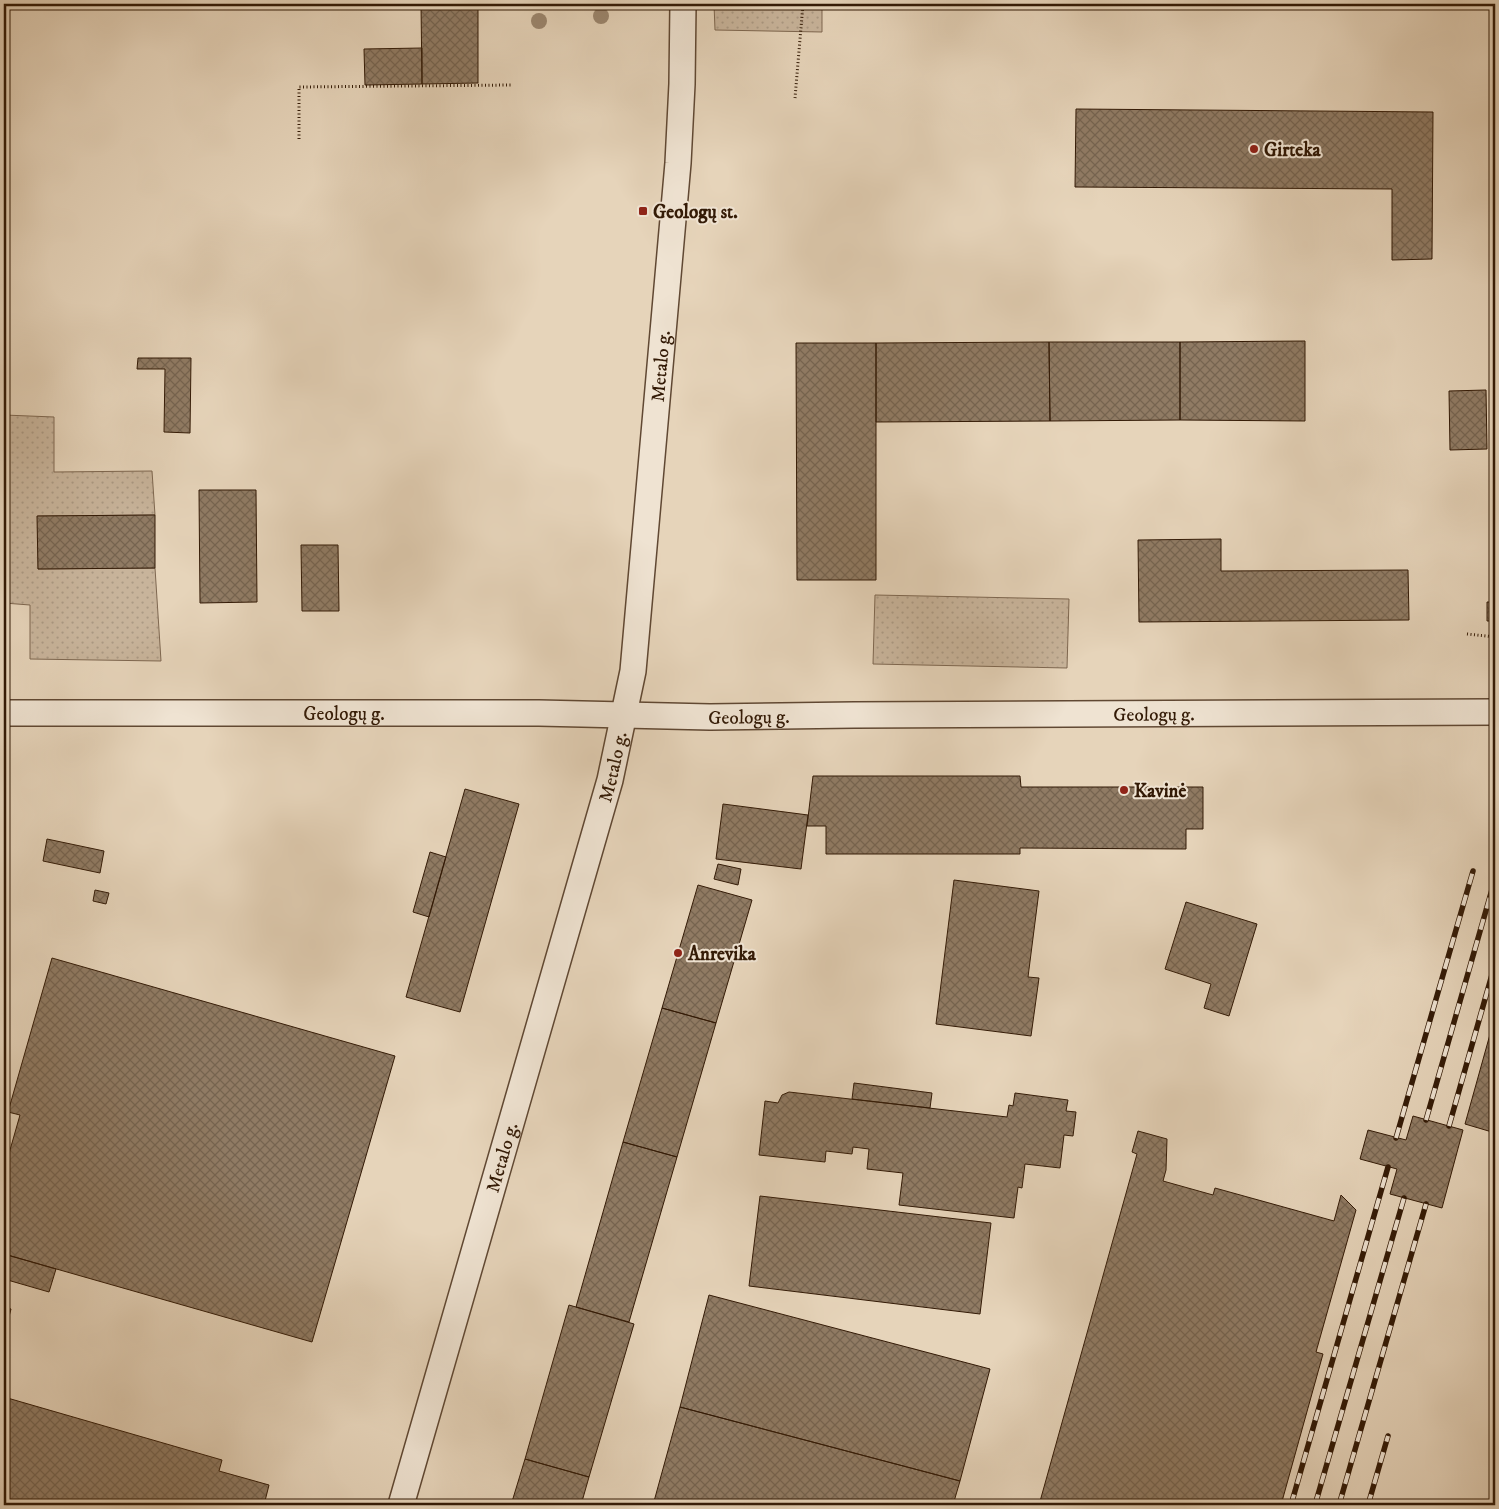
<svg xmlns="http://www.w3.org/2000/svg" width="1499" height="1509" viewBox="0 0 1499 1509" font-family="'IM FELL DW Pica',serif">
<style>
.grass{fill:url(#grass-dots);stroke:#7e6750}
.building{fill:url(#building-cross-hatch);stroke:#331a06}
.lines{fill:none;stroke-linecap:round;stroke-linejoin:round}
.minor-casing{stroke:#604833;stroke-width:28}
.path{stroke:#331a06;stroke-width:3;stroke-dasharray:1 2.5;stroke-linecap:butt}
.minor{stroke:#efe3d2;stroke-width:25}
.rail-casing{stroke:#331a06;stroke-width:5.5}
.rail{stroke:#efe3d2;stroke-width:4;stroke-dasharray:11;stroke-linecap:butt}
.tree{fill:#9c8770}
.poi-dot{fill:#8f2418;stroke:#efe3d2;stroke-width:2}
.labels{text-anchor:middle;stroke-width:4;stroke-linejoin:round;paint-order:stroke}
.poi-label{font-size:19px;font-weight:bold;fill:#331a06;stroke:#efe3d2;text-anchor:start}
.street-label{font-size:19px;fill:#331a06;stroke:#efe3d2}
</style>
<defs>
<pattern id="grass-dots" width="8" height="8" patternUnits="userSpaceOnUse" patternTransform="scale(1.25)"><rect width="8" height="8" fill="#c8b49b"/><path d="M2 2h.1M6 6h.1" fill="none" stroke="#ac9a84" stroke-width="1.8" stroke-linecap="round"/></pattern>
<pattern id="building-cross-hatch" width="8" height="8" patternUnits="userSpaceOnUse" patternTransform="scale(1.25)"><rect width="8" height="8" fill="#907b64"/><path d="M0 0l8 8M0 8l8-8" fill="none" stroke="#766450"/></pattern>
</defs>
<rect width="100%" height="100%" fill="#e6d4ba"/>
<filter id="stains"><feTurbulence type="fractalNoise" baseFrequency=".004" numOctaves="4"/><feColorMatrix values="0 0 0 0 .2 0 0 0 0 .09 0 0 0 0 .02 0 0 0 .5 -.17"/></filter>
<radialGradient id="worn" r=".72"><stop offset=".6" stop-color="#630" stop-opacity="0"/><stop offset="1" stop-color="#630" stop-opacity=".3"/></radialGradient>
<!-- grass -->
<path class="grass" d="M714 4H822V32L715 30Z
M4 415 54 417V472L152 471 155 515 38 516V569L155 568 161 661 30 659V605L4 603Z
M875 595 1069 599 1067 668 873 664Z"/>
<!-- building -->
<path class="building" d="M421 4H478V83L422 84Z
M422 48V84L365 85 364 49Z
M1076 109 1433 112 1432 259 1392 260V189L1075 187Z
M1305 341V421L1180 420V342Z
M1049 342H1180V420L1050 421Z
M1049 342 1050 421 876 422V343Z
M796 343H876V580H797Z
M138 358H191L190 433 164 432 165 369H137Z
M1486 390 1487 449 1450 450 1449 391Z
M199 490H256L257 602 200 603Z
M155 515V568L38 569 37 516Z
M1221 539V571L1408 570 1409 620 1139 622 1138 540Z
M301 545H338L339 611H302Z
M1493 592H1495V621H1487V602H1493Z
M813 776H1020L1021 787H1203V829H1186V849L1020 848V854H826V826H807Z
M465 789 519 804 460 1012 406 997Z
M723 804 808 815 801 869 716 859Z
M47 839 104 851 100 873 43 861Z
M430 852 446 857 429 917 413 912Z
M718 864 741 869 738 885 714 879Z
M954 880 1039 891 1028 977 1039 978 1031 1036 936 1024Z
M698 885 752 900 716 1023 662 1008Z
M95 890 109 893 106 904 93 901Z
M1186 902 1257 924 1229 1016 1204 1008 1211 984 1165 969Z
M52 958 395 1056 312 1342 4 1254V1171L20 1115 8 1112Z
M662 1008 716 1023 677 1157 623 1142Z
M1494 1020H1495V1121L1492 1132 1465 1124Z
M854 1083 932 1093 930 1108 852 1099Z
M789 1092 1007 1117 1009 1105 1013 1106 1015 1093 1068 1100 1066 1111 1076 1112 1073 1136 1064 1135 1060 1168 1025 1164 1022 1188 1018 1187 1014 1218 899 1205 903 1173 867 1169 869 1149 853 1147 852 1154 826 1151 825 1162 759 1155 765 1101 778 1103 782 1095Z
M1413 1116 1463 1130 1442 1208 1390 1194 1397 1169 1360 1159 1368 1130 1406 1140Z
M1138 1131 1167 1139 1166 1170 1163 1181 1213 1195 1215 1188 1334 1221 1341 1195 1356 1210 1316 1352 1323 1354 1281 1505H1039L1137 1154 1132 1152Z
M623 1142 677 1157 629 1322 576 1307Z
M760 1196 991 1223 980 1314 749 1286Z
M4 1254 56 1269 49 1292 4 1279Z
M709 1295 990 1369 960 1481 680 1407Z
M569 1305 634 1324 589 1477 525 1459Z
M4 1307 11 1309 4 1336Z
M4 1397 222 1460 219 1471 269 1485 264 1505H4Z
M680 1407 960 1481 953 1505H653Z
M525 1459 589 1477 581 1505H511Z"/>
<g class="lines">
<!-- minor casing -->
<g class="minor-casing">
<g id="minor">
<path id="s1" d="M4 713H539L710 717 854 715 1495 712"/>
<path id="s2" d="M401 1505 610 780 633 671 678 163 682 84 683 4"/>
</g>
</g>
<!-- path -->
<path class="path" d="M795 98 803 4
M299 139V87L512 85
M1467 634 1495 637"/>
<!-- minor -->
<use href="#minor" class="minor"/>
<!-- rail casing -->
<g class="rail-casing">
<path id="rail" d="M1426 1120 1495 879
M1449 1126 1495 964
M1396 1138 1473 871
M1291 1505 1388 1167
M1315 1505 1404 1198
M1339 1505 1426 1204
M1368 1505 1388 1436"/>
</g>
<!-- rail -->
<use href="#rail" class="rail"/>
</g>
<!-- trees -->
<g class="tree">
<circle cx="601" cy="16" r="8"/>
<circle cx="539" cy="21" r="8"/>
</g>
<!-- markers -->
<g class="poi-dot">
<circle cx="1254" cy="149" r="5"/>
<rect x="638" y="206" width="10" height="10" rx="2.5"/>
<circle cx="1124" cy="790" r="5"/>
<circle cx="678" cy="953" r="5"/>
</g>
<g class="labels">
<!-- poi labels -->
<g class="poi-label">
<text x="1264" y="156">Girteka</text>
<text x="653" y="218">Geologų st.</text>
<text x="1134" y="797">Kavinė</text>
<text x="688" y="960">Anrevika</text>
</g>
<!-- street labels -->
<g class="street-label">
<text dy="7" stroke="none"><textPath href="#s2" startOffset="1172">Metalo g.</textPath></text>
<text dy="7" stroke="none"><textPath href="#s1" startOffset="1150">Geologų g.</textPath></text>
<text dy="7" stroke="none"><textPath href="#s1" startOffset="340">Geologų g.</textPath></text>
<text dy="7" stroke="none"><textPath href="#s1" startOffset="745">Geologų g.</textPath></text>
<text dy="7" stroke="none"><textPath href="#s2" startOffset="768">Metalo g.</textPath></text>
<text dy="7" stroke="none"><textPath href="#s2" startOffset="362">Metalo g.</textPath></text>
</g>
</g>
<!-- margin -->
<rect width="1499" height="1509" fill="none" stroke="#e6d4ba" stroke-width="20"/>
<rect x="5" y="5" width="1489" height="1499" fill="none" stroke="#331a06" stroke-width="2.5"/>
<rect x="10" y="10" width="1479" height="1489" fill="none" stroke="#331a06"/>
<rect width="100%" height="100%" filter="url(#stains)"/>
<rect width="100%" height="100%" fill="url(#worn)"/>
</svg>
